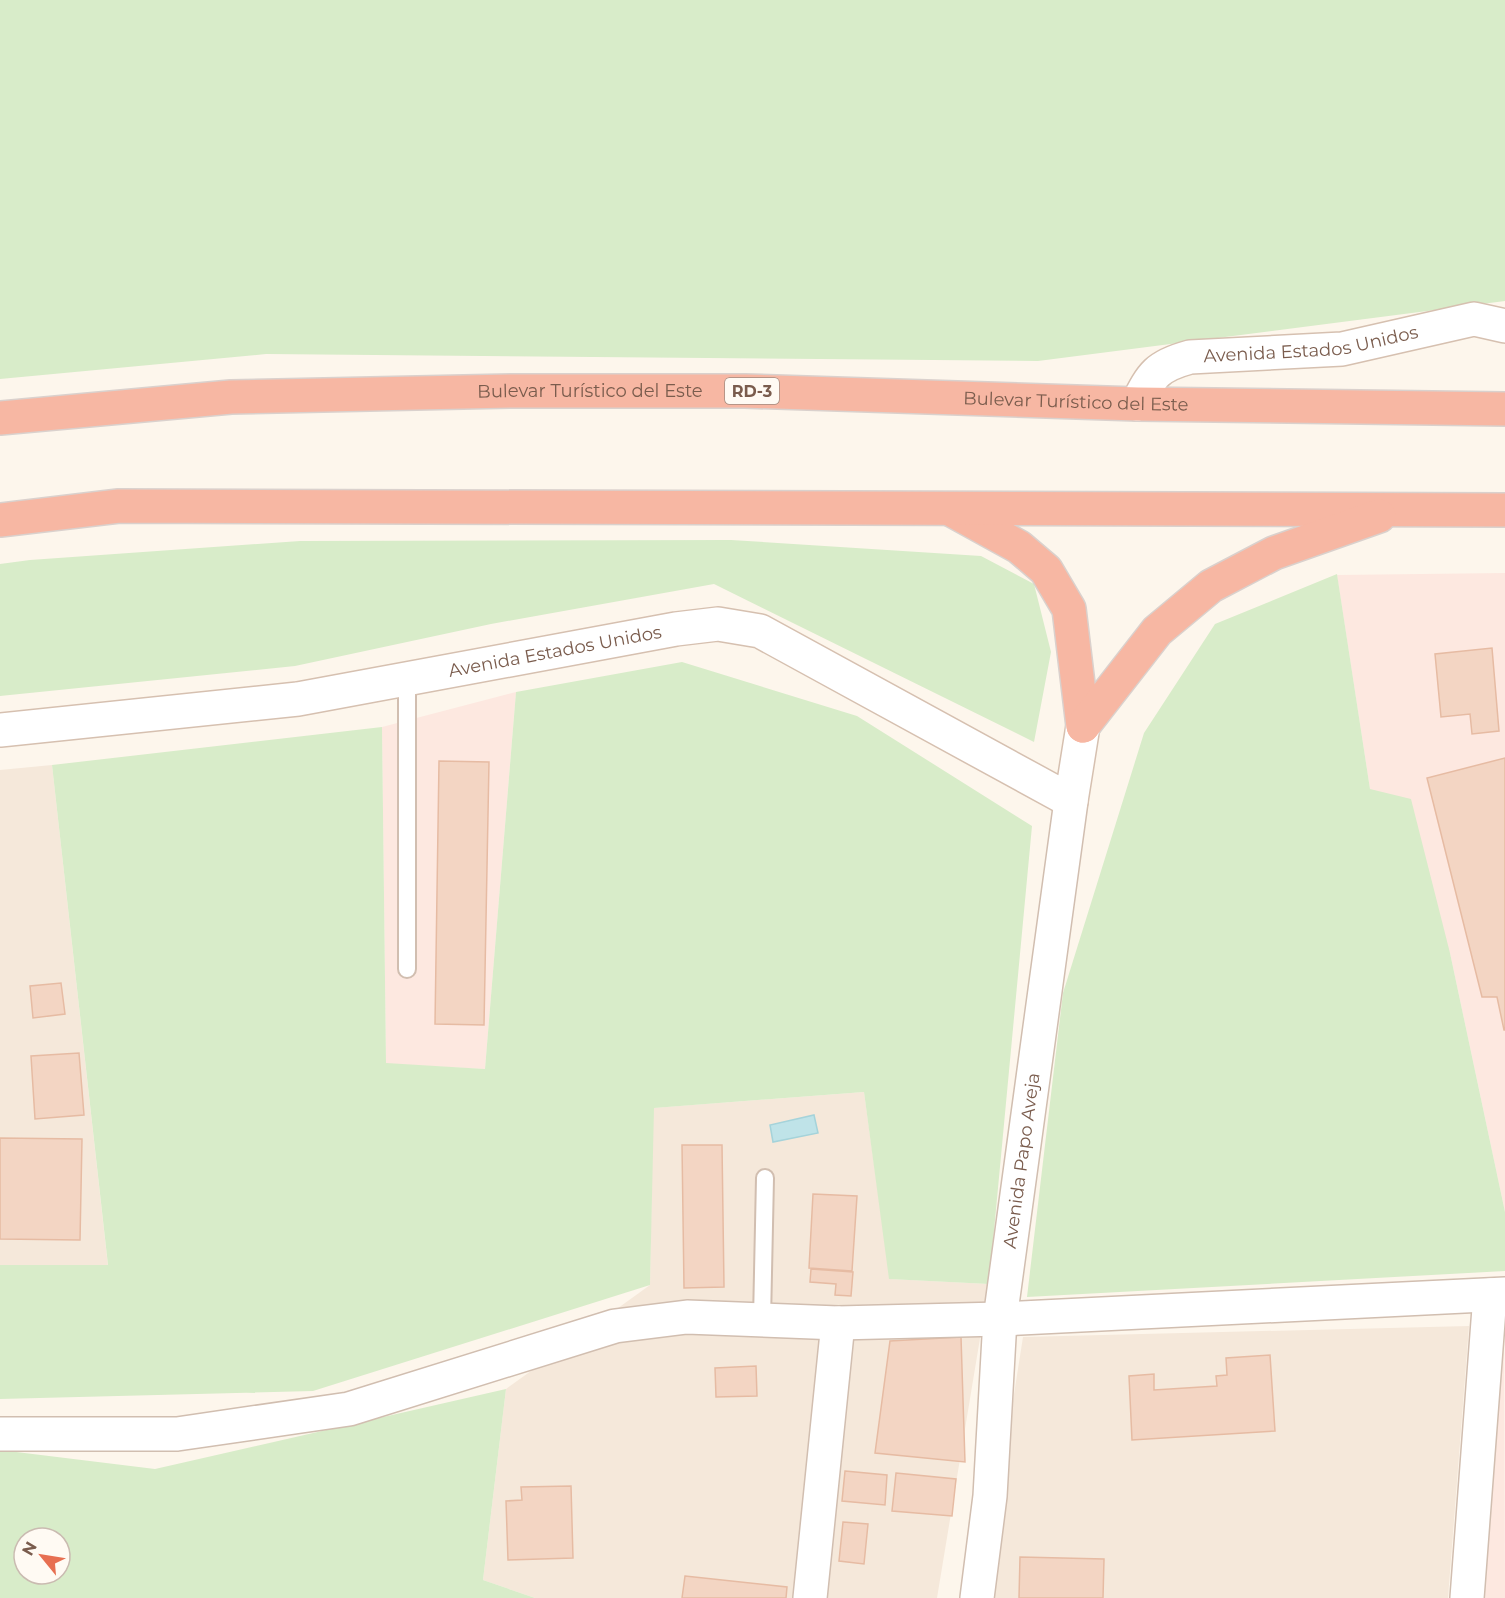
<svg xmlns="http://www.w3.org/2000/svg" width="1505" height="1598" viewBox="0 0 1505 1598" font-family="Montserrat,sans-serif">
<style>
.residential{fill:#f5e8da}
.commercial{fill:#fde8e0}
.green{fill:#d8ecc9;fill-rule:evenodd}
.water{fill:#bfe3e8;stroke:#a5d3da;stroke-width:1.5}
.building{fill:#f3d5c3;stroke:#e6bba3;stroke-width:1.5}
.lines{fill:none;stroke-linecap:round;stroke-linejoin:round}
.lane-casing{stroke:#d1beb0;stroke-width:20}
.street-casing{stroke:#d1beb0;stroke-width:36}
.secondary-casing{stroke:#d6c0b0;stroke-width:36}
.highway-casing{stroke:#dad1cd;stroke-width:36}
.lane{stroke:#fff;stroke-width:16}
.street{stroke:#fff;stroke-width:33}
.secondary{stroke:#fff;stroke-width:33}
.highway{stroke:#f7b7a3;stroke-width:33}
.labels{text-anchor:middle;stroke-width:4.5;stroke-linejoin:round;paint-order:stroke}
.shield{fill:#fffaf3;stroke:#a28b7f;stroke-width:1.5}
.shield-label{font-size:16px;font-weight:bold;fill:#7a5c4d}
.street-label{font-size:18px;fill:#7a5c4d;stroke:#fffaf3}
</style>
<rect width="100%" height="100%" fill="#fdf6ec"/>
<!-- residential -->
<path class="residential" d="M52 765 108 1266 0 1265V770Z
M864 1092 890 1279 989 1284 937 1598H535L483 1580 506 1389 650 1285 653 1108Z
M1469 1326 1448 1598H982L1023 1337Z"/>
<!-- commercial -->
<path class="commercial" d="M1505 573V1212L1450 953 1370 789 1337 575Z
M516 692 485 1069 386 1064 382 727Z
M1504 1316 1505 1598H1482Z"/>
<!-- green -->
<path class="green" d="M0 0H1505V301L1038 361 266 354 0 379Z
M731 540 981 556 1034 584 1051 652 1034 742 714 584 491 624 295 666 0 696V564L30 560 300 541Z
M1337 574 1370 789 1411 799 1450 953 1505 1212V1271L1027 1297 1063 993 1144 733 1215 624Z
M682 662 857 716 1032 826 989 1284 889 1279 864 1092 654 1108 650 1285 313 1391 0 1399V1265H108L52 765 382 727 386 1063 485 1069 516 692Z
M506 1389 483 1580 535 1598H0V1450L155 1469ZM24 1538H60V1574H24Z"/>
<!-- water -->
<path class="water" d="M814 1115 818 1133 773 1142 770 1125Z"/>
<!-- building -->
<path class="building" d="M1492 648 1499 731 1472 734 1470 714 1441 717 1435 654Z
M1505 758V1030H1504L1497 997H1482L1427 778Z
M439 761 489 762 484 1025 435 1024Z
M61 983 65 1014 33 1018 30 986Z
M79 1053 84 1115 35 1119 31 1056Z
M0 1138 82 1139 80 1240 0 1239Z
M682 1145H722L724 1287 684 1288Z
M813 1194 857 1196 852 1271 809 1268Z
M811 1269 853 1272 851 1296 835 1295 836 1284 810 1282Z
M961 1337 965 1462 875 1453 890 1341Z
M1270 1355 1275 1431 1132 1440 1129 1376 1154 1374V1390L1217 1386 1216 1376 1227 1375 1226 1358Z
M756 1366 757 1396 716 1397 715 1368Z
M845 1471 887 1475 885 1505 842 1501Z
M896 1473 956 1479 952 1516 892 1511Z
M571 1486 573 1558 508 1560 506 1501 522 1500 521 1487Z
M843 1522 868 1524 864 1564 839 1561Z
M1020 1557 1104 1559 1103 1598H1019Z
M685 1576 787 1587 786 1598H682Z"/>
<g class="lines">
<!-- lane casing -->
<g class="lane-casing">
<path id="lane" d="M407 969V679
M762 1320 765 1178"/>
</g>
<!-- street casing -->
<g class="street-casing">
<g id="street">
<path d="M0 1434H177L349 1409 615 1326 687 1317 838 1323 1000 1319 1505 1294"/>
<path d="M810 1598 838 1323"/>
<path id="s1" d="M977 1598 990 1496 1000 1319 1071 801"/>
<path d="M1467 1598 1490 1295"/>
</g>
</g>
<!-- secondary casing -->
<g class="secondary-casing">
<g id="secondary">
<path id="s2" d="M1137 404C1152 374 1157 366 1190 357L1342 349 1474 319 1505 326"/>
<path id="s3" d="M0 730 298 699 676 629 718 624 760 631 1071 801 1083 726"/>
</g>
</g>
<!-- highway casing -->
<g class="highway-casing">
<g id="highway">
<path id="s4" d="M0 418 231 397 513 391H745L1137 404 1505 409"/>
<path d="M950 509 1019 547 1046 570 1069 609 1083 726"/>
<path d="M0 520 119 506 1505 510"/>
<path d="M1083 726 1157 631 1211 586 1274 553 1379 516"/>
</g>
</g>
<!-- lane -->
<use href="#lane" class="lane"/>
<!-- street -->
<use href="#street" class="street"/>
<!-- secondary -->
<use href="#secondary" class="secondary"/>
<!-- highway -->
<use href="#highway" class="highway"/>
</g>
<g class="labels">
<!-- shield labels -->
<rect class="shield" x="725" y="378" width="54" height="26" rx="4.5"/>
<g class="shield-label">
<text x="752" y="397">RD-3</text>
</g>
<!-- street labels -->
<g class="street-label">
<text dy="6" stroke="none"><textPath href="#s2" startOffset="196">Avenida Estados Unidos</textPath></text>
<text dy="6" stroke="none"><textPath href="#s4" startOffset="591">Bulevar Turístico del Este</textPath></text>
<text dy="6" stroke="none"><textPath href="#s4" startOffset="1077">Bulevar Turístico del Este</textPath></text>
<text dy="6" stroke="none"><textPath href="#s3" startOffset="561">Avenida Estados Unidos</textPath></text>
<text dy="6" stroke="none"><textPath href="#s1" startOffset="440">Avenida Papo Aveja</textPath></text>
</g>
</g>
<!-- north arrow -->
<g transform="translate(42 1556) rotate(300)"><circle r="28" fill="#fffaf3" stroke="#cabbb1" stroke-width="1.5"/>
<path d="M0-4.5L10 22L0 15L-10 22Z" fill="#e76f51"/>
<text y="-9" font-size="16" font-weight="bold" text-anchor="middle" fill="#7a5c4d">N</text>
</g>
</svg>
